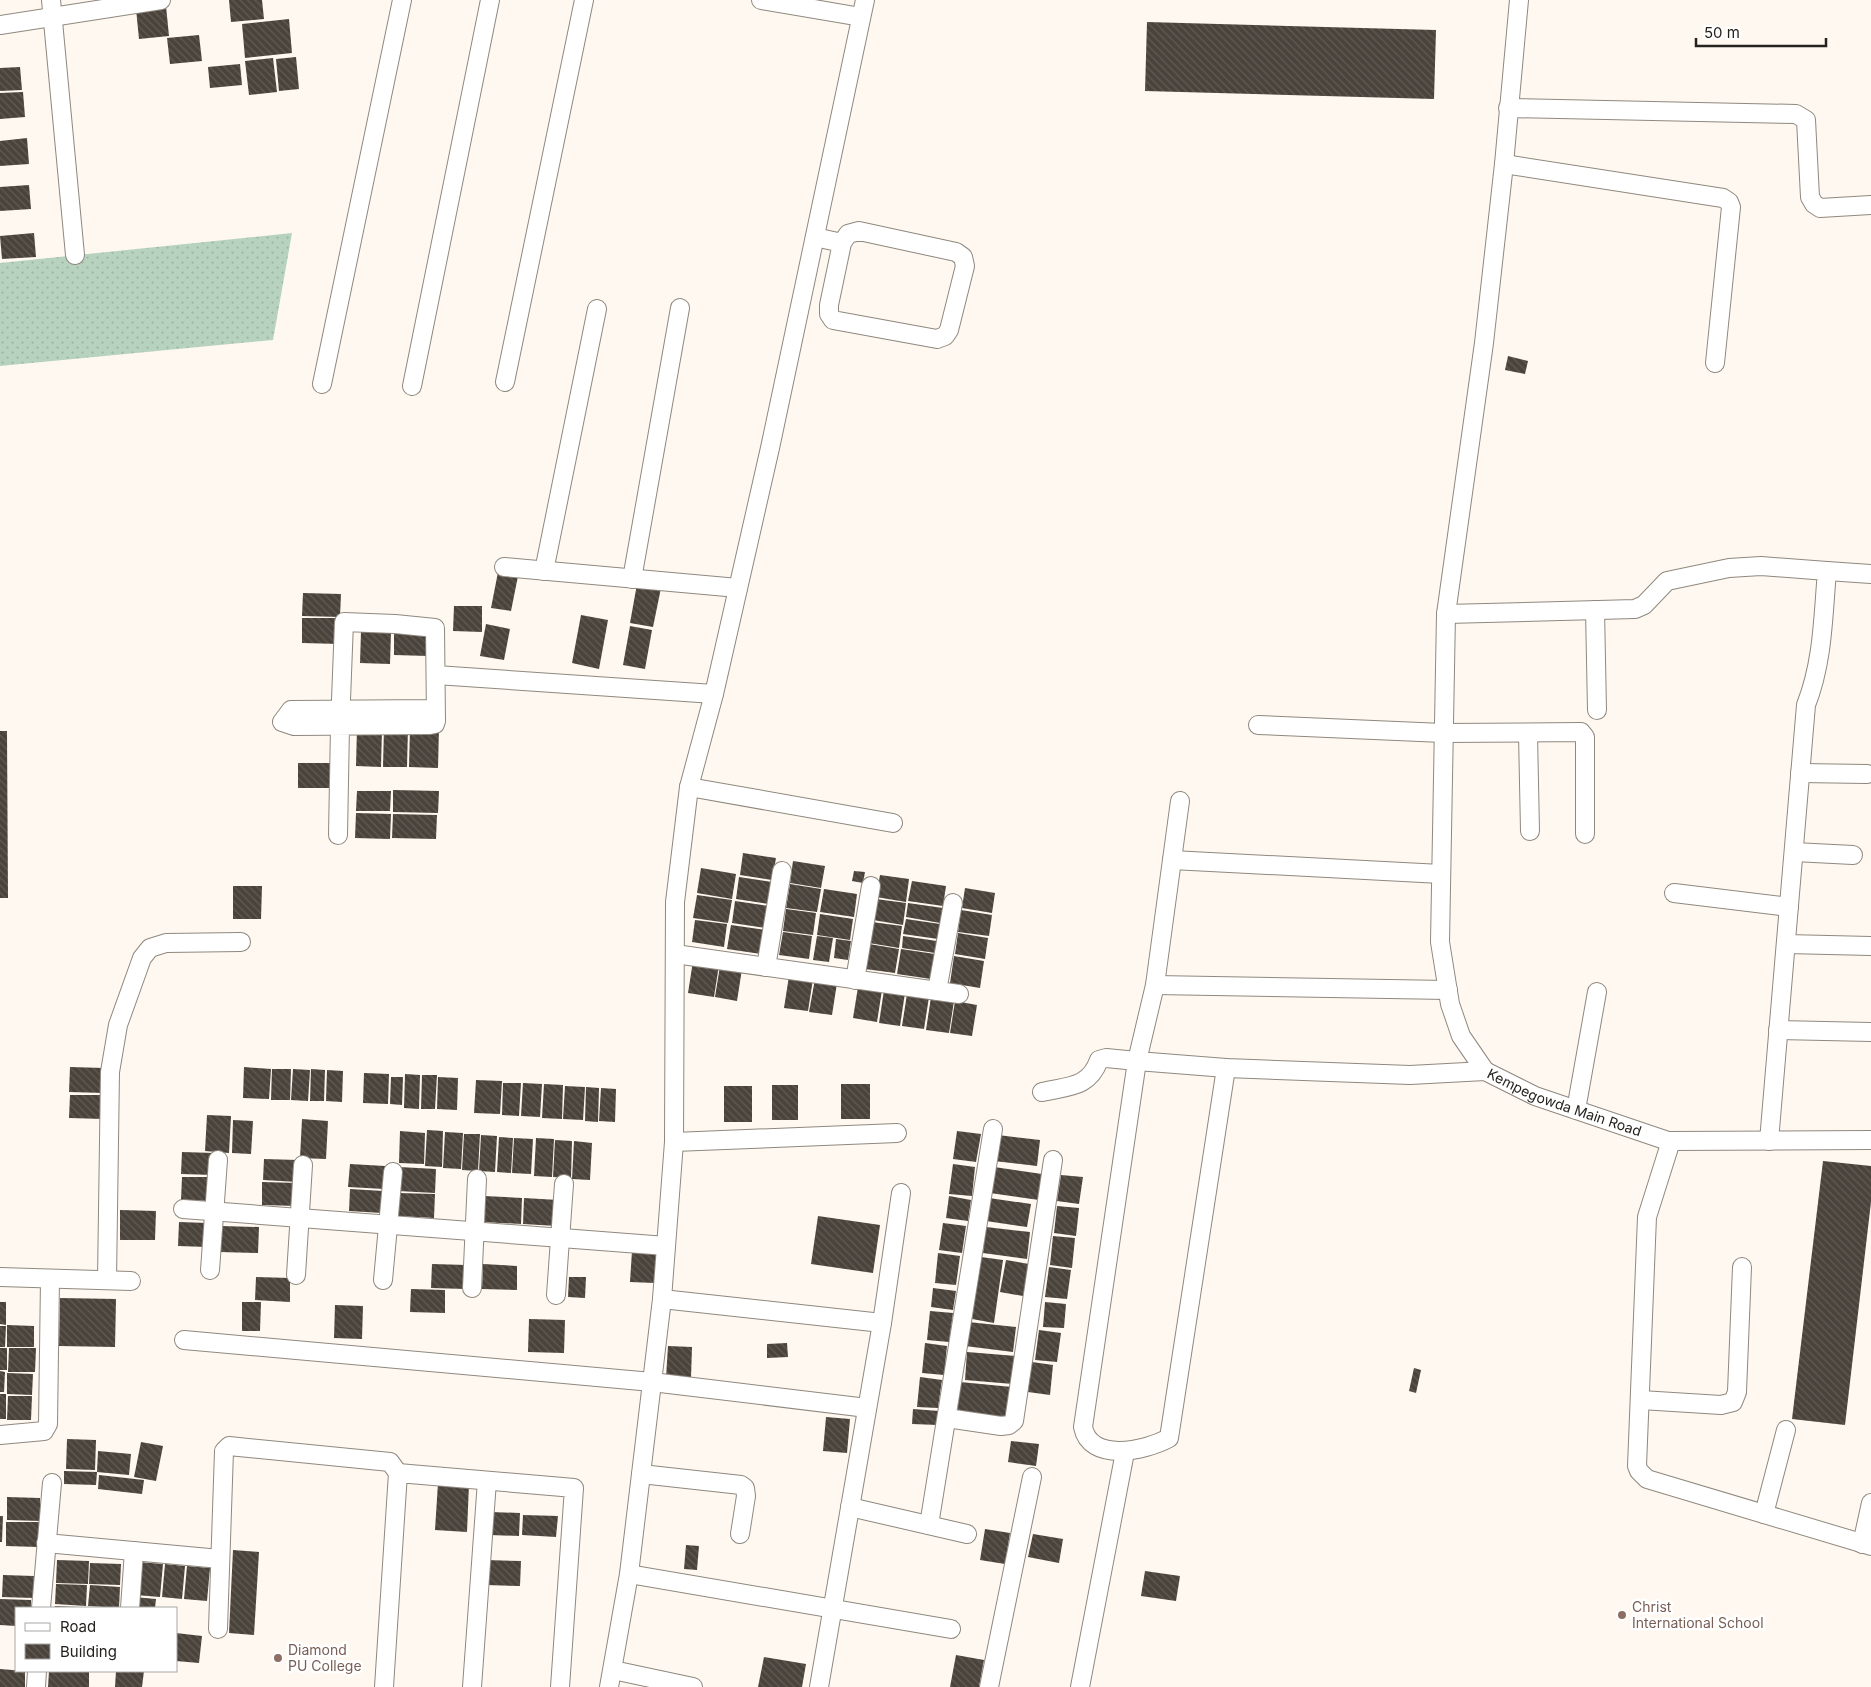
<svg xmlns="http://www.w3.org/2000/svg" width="1871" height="1687" viewBox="0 0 1871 1687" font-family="Inter,sans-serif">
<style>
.grass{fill:url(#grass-dots)}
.building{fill:url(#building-back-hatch)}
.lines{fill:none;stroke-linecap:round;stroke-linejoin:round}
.minor-casing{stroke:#8f887e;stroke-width:20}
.minor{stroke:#fff;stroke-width:18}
.education-dot{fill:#8d6e63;stroke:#fff;stroke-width:2}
.labels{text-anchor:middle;stroke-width:5;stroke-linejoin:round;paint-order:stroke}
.street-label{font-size:14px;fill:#25221e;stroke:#fff}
.education-label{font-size:14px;fill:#785e54;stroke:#fff;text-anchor:start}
</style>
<defs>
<pattern id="grass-dots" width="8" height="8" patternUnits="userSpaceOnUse" patternTransform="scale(1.25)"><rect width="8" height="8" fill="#b7d3bf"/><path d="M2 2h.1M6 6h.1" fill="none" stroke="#9db5a4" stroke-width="1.8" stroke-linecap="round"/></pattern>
<pattern id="building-back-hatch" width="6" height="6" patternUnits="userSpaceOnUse" patternTransform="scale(1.25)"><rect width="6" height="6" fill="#4a433b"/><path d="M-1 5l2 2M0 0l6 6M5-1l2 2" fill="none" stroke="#615b55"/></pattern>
</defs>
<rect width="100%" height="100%" fill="#fef8f0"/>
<!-- grass -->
<path class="grass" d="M292 233 273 340 0 366V263Z"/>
<!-- building -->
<path class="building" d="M229 0H262L264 19 231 22Z
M166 6 169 36 139 39 136 9Z
M289 19 292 53 245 58 242 24Z
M1147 22 1436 30 1434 99 1145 91Z
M199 35 202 61 170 64 167 38Z
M296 57 299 89 279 91 276 59Z
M273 58 277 92 249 95 245 61Z
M240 64 242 85 210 88 208 67Z
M20 67 22 90 0 91V68Z
M23 92 25 117 0 119V93Z
M27 138 29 164 0 166V141Z
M29 185 31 209 0 211V187Z
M34 233 36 257 2 259 0 236Z
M1508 356 1528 361 1525 374 1505 370Z
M499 567 519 571 511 611 491 608Z
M637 584 661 588 653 627 630 623Z
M303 593 341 594 340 617 302 616Z
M454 606H482V632L453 631Z
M581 615 608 620 599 669 572 663Z
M302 618H340V644L302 643Z
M486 624 510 629 504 660 480 656Z
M630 626 652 630 645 669 623 665Z
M394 631 428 632V656L394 655Z
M361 632H391L390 664 360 663Z
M357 728 382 729 381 767 356 766Z
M384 728H408L407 767H383Z
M410 728H439L438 768 409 767Z
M0 731H7L8 898H0Z
M298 763H332V788H298Z
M393 790 439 791 438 813 393 812Z
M357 791H391L390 811H356Z
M356 813 391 814 390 839 355 838Z
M393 814 437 815 436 839 392 838Z
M743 853 776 858 772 880 740 875Z
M793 861 825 866 821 888 790 883Z
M701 868 736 874 732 899 697 893Z
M854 871 865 872 863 883 852 881Z
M880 875 909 879 906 902 876 897Z
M739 877 772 882 769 904 736 899Z
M912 881 946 886 943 906 908 901Z
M790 884 821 889 817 912 786 908Z
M233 886H262L261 919H233Z
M965 888 995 893 992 913 962 908Z
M824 889 857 894 854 917 820 912Z
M697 895 732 900 728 923 693 918Z
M876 899 906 903 903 925 873 920Z
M735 901 769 906 765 928 732 923Z
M908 903 943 908 940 923 906 917Z
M786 909 816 913 813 935 783 931Z
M961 910 992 915 989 936 958 932Z
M820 914 853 919 850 940 817 935Z
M906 919 940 924 938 939 903 934Z
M695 920 727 924 724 947 692 942Z
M872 922 902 926 899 948 869 943Z
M731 925 765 930 761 954 727 949Z
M783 932 812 936 809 959 779 955Z
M958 933 988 938 985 959 955 954Z
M817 936 833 938 829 962 813 960Z
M903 936 937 941 935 953 902 948Z
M836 939 851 941 848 960 834 958Z
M869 944 899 949 895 973 865 969Z
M901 949 935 954 931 979 897 974Z
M954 956 984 961 980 988 950 983Z
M693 961 719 965 714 997 688 993Z
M720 966 742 969 737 1001 715 997Z
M789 976 813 979 808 1011 784 1008Z
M815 979 837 983 832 1015 809 1012Z
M858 987 882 990 877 1022 853 1018Z
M884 990 905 993 900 1026 879 1023Z
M907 994 929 997 924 1029 902 1026Z
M931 997 954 1001 949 1033 926 1030Z
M955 1001 977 1005 972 1036 950 1033Z
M70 1067 104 1068V1093L69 1092Z
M244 1067 271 1069 269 1099 243 1098Z
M272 1069H291L290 1100H271Z
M293 1069 310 1070 308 1101 291 1100Z
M311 1069 325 1070 324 1101H310Z
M327 1070 343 1071 342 1102 326 1101Z
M364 1073 389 1074 388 1104 363 1103Z
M405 1074 420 1075 419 1109 404 1108Z
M422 1075H437L435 1109H421Z
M391 1077H403L402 1105 390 1104Z
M438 1077 458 1078 457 1110 437 1109Z
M476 1080 502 1081 500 1114 474 1113Z
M503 1083H521L519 1116 502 1115Z
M523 1083 542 1084 540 1117 521 1116Z
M544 1084 563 1085 562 1119 542 1118Z
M841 1084H870V1119H841Z
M772 1085H798V1120H772Z
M565 1086 585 1087 583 1120 563 1119Z
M724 1086H752V1122H724Z
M586 1087 599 1088 598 1122 585 1121Z
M601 1088 616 1089 615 1122 599 1121Z
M70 1095H103V1119L69 1118Z
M207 1115 231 1116 229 1153 205 1151Z
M302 1119 328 1121 326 1159 300 1158Z
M233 1120 253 1121 251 1154 232 1153Z
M427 1130 443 1131 442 1167 425 1166Z
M400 1131 425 1133 424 1164 399 1163Z
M957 1131 981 1134 976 1162 953 1159Z
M445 1132 463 1133 461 1169 443 1168Z
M464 1134H480L478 1171 462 1170Z
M481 1135 497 1136 495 1172 479 1171Z
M998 1135 1040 1140 1037 1166 994 1161Z
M499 1137 513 1138 511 1173 497 1172Z
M514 1138 533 1139 531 1174 512 1173Z
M536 1138 554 1139 552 1177 534 1176Z
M555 1140 572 1141 571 1178 553 1177Z
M574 1141 592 1143 590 1180 572 1179Z
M182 1152 214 1153V1175L181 1174Z
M264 1159 298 1160V1182L263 1180Z
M1823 1161 1871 1166V1202L1845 1425 1792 1419Z
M350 1164 385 1166 384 1189 348 1187Z
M953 1164 975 1167 972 1196 949 1194Z
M399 1167 436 1169 435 1193 398 1191Z
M994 1167 1042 1174 1039 1200 990 1193Z
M1061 1175 1083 1177 1079 1204 1057 1201Z
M182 1177H211V1201L181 1200Z
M262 1182 298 1183 297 1206 262 1205Z
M350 1189 383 1191 382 1213 349 1211Z
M398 1193 435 1194 434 1218 397 1216Z
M484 1196 522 1198 521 1224 482 1222Z
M949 1196 971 1200 968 1221 946 1218Z
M524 1198 558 1200 557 1226 523 1224Z
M989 1198 1031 1204 1027 1227 986 1221Z
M1057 1206 1079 1208 1076 1236 1054 1233Z
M120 1210 156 1211 155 1240H120Z
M818 1216 880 1225 873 1273 811 1264Z
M179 1222 208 1223 207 1247 178 1246Z
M943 1223 966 1226 962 1253 939 1250Z
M221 1226 259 1227 258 1253 220 1252Z
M986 1227 1030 1232 1027 1259 983 1253Z
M1053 1236 1075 1238 1072 1268 1050 1265Z
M632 1251 657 1252 655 1283 630 1282Z
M938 1253 960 1256 956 1285 935 1283Z
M981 1257 1003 1260 994 1323 972 1319Z
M1006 1260 1029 1264 1023 1296 1000 1292Z
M432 1264 467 1265 466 1289 431 1288Z
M483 1264 517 1266V1290L482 1289Z
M1049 1267 1071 1270 1067 1299 1045 1297Z
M256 1277 290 1278V1302L255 1300Z
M569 1277H586L585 1298 568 1297Z
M933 1288 956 1291 953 1310 931 1307Z
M411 1289 445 1290V1313L410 1312Z
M60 1298 116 1299 115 1347 59 1346Z
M0 1302H6V1325L0 1324Z
M242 1302H261L260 1331H242Z
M1045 1302 1066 1304 1064 1328 1043 1327Z
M335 1305 363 1306 362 1339 334 1338Z
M930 1311 953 1313 949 1342 927 1340Z
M529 1319 565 1320 564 1353 528 1352Z
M968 1322 1016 1327 1013 1352 965 1346Z
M7 1325 34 1326V1347H7Z
M0 1326H6L5 1347H0Z
M1039 1330 1061 1333 1057 1362 1035 1360Z
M787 1343 788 1357 767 1358V1344Z
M925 1343 947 1346 944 1375 922 1373Z
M668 1346 692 1347 691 1378H666Z
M0 1348H7V1370H0Z
M9 1348H36L35 1372H8Z
M967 1352 1016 1356 1013 1384 965 1380Z
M1032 1362 1053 1365 1050 1395 1028 1392Z
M1414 1368 1421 1370 1416 1393 1409 1391Z
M0 1371 5 1372 4 1392H0Z
M7 1373 33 1374 32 1395 7 1394Z
M920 1377 942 1380 938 1408 917 1407Z
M960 1382 1012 1387 1008 1422 957 1416Z
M0 1394H6V1419H0Z
M8 1396H32L31 1420H7Z
M913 1409 939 1411 938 1425 912 1424Z
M826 1417 850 1419 847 1453 823 1451Z
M67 1439 96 1440 95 1470 66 1469Z
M1011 1441 1039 1444 1036 1466 1008 1462Z
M141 1442 163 1446 156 1481 134 1477Z
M98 1451 131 1454 129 1475 97 1472Z
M64 1471 97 1472 96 1485 64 1484Z
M99 1475 144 1480 142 1494 98 1489Z
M438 1483 469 1484 467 1532 435 1530Z
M7 1497 40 1498V1521L7 1520Z
M491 1512 520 1513 519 1536 490 1535Z
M523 1515 558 1516 556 1537 522 1535Z
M0 1516H3L2 1542H0Z
M6 1522H39L38 1547 6 1546Z
M985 1529 1010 1533 1005 1564 980 1560Z
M1033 1534 1063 1539 1059 1563 1028 1557Z
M686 1545 699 1546 697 1570 684 1569Z
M233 1550 259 1552 254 1635 229 1633Z
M57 1560 89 1561 88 1584 56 1583Z
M486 1560 521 1561 520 1586 486 1585Z
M139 1562 163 1564 160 1597 136 1595Z
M90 1563 121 1564 120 1585 89 1584Z
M165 1564 185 1566 182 1599 162 1597Z
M187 1566 210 1568 207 1601 184 1599Z
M1145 1571 1180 1576 1176 1601 1141 1596Z
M3 1575 34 1576 33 1598 2 1597Z
M56 1584 87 1585 86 1606 55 1604Z
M90 1585 120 1587 119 1608 88 1606Z
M134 1597 156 1599 155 1608H133Z
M0 1599 31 1600V1608H16V1626L0 1625Z
M55 1606 78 1607V1608H55Z
M176 1633 202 1636 199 1663 176 1661Z
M956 1655 984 1660 979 1687H950Z
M764 1657 806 1664 802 1687H758Z
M0 1669 25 1671V1687H0Z
M49 1671H89V1687H48Z
M116 1671H144L142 1687H115Z"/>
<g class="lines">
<!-- minor casing -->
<g class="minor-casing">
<g id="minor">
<path d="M51 0 75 255"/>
<path d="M761 0 861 17"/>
<path d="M0 25 161 0"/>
<path d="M1508 108 1796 114 1806 120 1810 197 1814 204 1820 208 1871 205"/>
<path d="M1504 164 1723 198 1729 202 1731 207 1715 363"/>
<path d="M815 237 842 243 848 234 859 231 956 252 963 257 965 266 949 330 945 336 937 339 833 320 829 314V305L842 243"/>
<path d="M505 382 584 0"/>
<path d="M322 384 402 0"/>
<path d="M412 386 490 0"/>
<path d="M504 567 738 588"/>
<path d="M544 571 597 309"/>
<path d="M1827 571 1871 574"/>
<path d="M632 579 680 308"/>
<path d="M1595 610 1597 710"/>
<path d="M1446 614 1635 609 1644 605 1667 581 1729 568 1761 566 1827 571C1823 617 1823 662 1806 705L1769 1141"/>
<path d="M436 675 714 694"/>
<path d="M1258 725 1443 733 1581 732 1585 737V834"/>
<path d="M1528 734 1530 831"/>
<path d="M1800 773 1867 774"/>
<path d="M689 787 893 823"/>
<path id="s1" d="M1180 801 1155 985 1137 1061 1226 1068 1410 1075 1485 1071 1535 1096 1668 1141 1871 1140"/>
<path d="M338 835 340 726 344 622 395 624 435 628 436 721 435 724 430 725 294 726 282 722 291 710 435 709"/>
<path d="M1794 852 1853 855"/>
<path d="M1172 860 1441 874"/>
<path d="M1674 893 1789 907"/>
<path d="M1786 944 1871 946"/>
<path d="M675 954 959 994"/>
<path d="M766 967 782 871"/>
<path d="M855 980 871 886"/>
<path d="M1155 985 1448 990"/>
<path d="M937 991 953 903"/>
<path d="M1778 1030 1871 1032"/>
<path d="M1485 1071 1461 1036 1450 1004 1440 942 1446 614 1484 343 1504 164 1519 0"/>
<path d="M1042 1092C1068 1086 1089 1088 1099 1060L1106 1058 1137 1061 1083 1427C1090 1463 1145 1451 1169 1438L1226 1068"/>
<path d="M1576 1110 1597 992"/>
<path d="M1671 1141 1647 1217 1637 1466 1639 1471 1647 1479 1871 1546"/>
<path d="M674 1142 897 1133"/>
<path d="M183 1209 666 1246"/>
<path d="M210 1270 218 1160"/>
<path d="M296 1275 303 1165"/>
<path d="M0 1277 131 1281"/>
<path d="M107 1280 110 1072 118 1025 142 958 150 948 166 943 241 942"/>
<path d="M383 1280 393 1172"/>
<path d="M472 1288 477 1179"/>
<path d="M556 1295 564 1184"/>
<path d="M662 1299 882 1323"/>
<path d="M184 1340 652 1382 867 1408"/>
<path d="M1641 1400 1721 1405 1733 1402 1737 1392 1742 1267"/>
<path d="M947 1418 1001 1426 1009 1425 1014 1421 1053 1160"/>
<path d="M0 1435 44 1431 48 1424 50 1279"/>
<path d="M641 1474 741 1485 745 1488 746 1496 740 1534"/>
<path d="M850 1507 967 1534"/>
<path d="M1764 1514 1786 1430"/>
<path d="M929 1525 993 1129"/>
<path d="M46 1543 220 1559"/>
<path d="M1862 1544 1871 1503"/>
<path d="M629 1574 951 1629"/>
<path d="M41 1608 52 1483"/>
<path d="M130 1608 134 1551"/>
<path d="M218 1629 224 1451 229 1446 390 1462 398 1473"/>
<path d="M613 1670 693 1687"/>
<path d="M36 1687 37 1671"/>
<path d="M384 1687 398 1473 574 1488 560 1687"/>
<path d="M472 1687 487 1481"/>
<path d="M609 1687 629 1574 662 1299 674 1142 675 902 689 787 714 694 770 448 865 0"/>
<path d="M819 1687 882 1323 901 1193"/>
<path d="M989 1687 1032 1477"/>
<path d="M1080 1687 1125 1452"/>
</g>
</g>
<!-- minor -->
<use href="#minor" class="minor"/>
</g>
<!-- markers -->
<g class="education-dot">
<circle cx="1622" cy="1615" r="5"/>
<circle cx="278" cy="1658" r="5"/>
</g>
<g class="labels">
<!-- street labels -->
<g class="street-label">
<text dy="5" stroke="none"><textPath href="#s1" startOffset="698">Kempegowda Main Road</textPath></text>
</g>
<!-- education labels -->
<g class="education-label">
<text x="1632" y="1612">Christ<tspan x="1632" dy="16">International School</tspan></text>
<text x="288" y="1655">Diamond<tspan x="288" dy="16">PU College</tspan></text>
</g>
</g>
<!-- legend -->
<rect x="15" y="1607" width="162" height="65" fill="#ffffff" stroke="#a8a7a5"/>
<rect x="25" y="1623" width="25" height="8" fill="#ffffff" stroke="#a8a7a5"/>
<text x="60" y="1632" font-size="15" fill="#25221e">Road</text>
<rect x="25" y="1644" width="25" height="15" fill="url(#building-back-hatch)" stroke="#a8a7a5"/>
<text x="60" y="1657" font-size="15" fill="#25221e">Building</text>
<!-- scale -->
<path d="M1696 38v8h130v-8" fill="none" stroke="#25221e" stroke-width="2.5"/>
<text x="1704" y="38" font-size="15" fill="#25221e" stroke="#ffffff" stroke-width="4" paint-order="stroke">50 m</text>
</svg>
